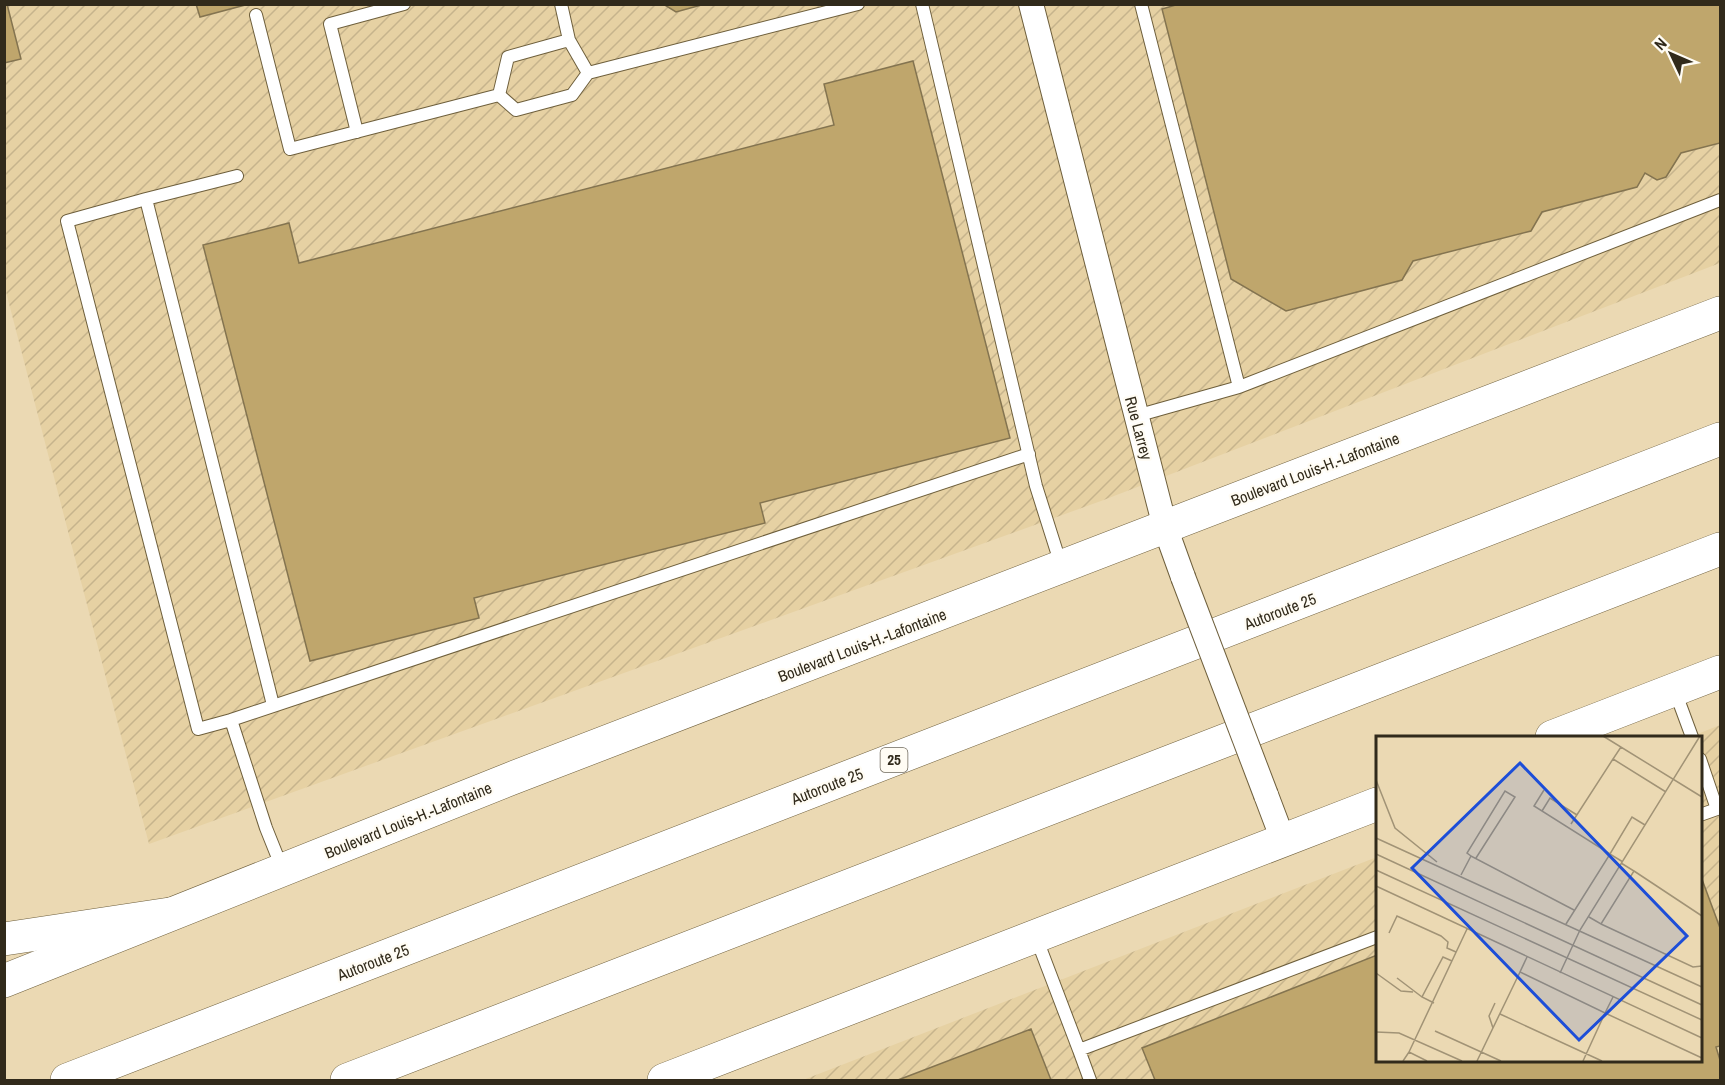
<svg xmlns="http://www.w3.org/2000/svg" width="1725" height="1085" viewBox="0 0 1725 1085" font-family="'Archivo Narrow',sans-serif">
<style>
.industrial{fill:url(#industrial-furrows)}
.building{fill:#bfa66c;stroke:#847450;stroke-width:1.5}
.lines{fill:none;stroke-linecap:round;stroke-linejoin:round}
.service-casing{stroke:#6e5f3c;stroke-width:14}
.minor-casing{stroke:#6e5f3c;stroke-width:26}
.secondary-casing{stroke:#6e5f3c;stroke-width:34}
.primary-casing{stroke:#6e5f3c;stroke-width:34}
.motorway-casing{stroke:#6e5f3c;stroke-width:34}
.service{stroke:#fff;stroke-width:12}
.minor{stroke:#fff;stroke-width:24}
.secondary{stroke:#fff;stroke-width:33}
.primary{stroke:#fff;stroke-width:33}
.motorway{stroke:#fff;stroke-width:33}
.minor-bridge-casing{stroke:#6e5f3c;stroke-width:26;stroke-linecap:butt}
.minor-bridge{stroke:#fff;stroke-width:24}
.labels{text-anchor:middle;stroke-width:4.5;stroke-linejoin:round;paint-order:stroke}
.shield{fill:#fffcf4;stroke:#6f695c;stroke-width:1.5}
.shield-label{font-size:15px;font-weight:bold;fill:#312a1b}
.street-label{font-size:16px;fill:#312a1b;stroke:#fffcf4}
.inset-road{fill:none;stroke:#a19376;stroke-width:1.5}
.view{fill:#1d4ed8;fill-opacity:0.15;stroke:#1d4ed8;stroke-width:3}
.inset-edge{fill:none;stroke:#312a1b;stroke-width:3}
</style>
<defs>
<pattern id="industrial-furrows" width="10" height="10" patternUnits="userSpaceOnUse" patternTransform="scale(1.5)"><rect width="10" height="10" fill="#e6d1a3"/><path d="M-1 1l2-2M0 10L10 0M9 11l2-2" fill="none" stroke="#c6b48c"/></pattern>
</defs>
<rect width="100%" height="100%" fill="#ebd9b3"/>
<!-- industrial -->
<path class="industrial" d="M4 5H1720V263L1101 501 149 844 5 288Z
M1720 725V1080H803L1377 857V1060H1700V737H1690Z"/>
<!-- building -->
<path class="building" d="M4 4H7L21 59 4 63Z
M196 4H249L200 17Z
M663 4H705L676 12Z
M1179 4H1720V143L1681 153 1666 177 1657 180 1645 173 1637 187 1542 212 1531 231 1413 261 1402 280 1286 311 1231 279 1162 9Z
M913 61 1010 438 760 503 765 523 474 598 479 618 310 661 203 245 289 223 299 263 834 125 824 84Z
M1700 874 1720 928V1046L1716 1047 1720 1060V1080H1155L1142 1048 1377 955V1060H1700Z
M1031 1029 1051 1080H898Z"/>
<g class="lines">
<!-- service casing -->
<g class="service-casing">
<path id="service" d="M561 4 569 40
M922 4 1036 486 1061 565
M256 15 290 149 499 95 516 110 572 95 588 73 858 4
M499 95 508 57 569 40 588 73
M357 132 330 24 404 4
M146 199 237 176
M1239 387 1720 200
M1136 416 1239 387 1141 4
M1675 691 1692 737
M231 720 198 729 67 221 146 199 273 705
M1700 759 1717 809 1700 815
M282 868 266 828 231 720 1029 454
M1036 937 1079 1050 1377 937
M1079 1050 1090 1080"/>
</g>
<!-- minor casing -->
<g class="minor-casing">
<path id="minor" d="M1031 4 1165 527 1183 577
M1266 795 1283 840"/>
</g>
<!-- secondary casing -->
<g class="secondary-casing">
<path id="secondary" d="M1552 737 1720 672
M4 981 510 779 1720 313
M664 1080 1377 804"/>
</g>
<!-- primary casing -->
<g class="primary-casing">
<path id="primary" d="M4 939 170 914"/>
</g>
<!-- motorway casing -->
<g class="motorway-casing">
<path id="motorway" d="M67 1080 1720 439
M347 1080 1720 549"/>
</g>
<!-- service -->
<use href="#service" class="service"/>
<!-- minor -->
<use href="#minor" class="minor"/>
<!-- secondary -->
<use href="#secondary" class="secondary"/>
<!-- primary -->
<use href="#primary" class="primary"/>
<!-- motorway -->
<use href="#motorway" class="motorway"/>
<!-- minor-bridge casing -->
<g class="minor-bridge-casing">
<path id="minor-bridge" d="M1183 577 1266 795"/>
</g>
<!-- minor-bridge -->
<use href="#minor-bridge" class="minor-bridge"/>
</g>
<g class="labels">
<!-- shield labels -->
<rect class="shield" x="880.5" y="748" width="27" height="24" rx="4.5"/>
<g class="shield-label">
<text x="894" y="765">25</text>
</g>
<!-- street labels -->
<g class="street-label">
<text transform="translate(1139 428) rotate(75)" y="6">Rue Larrey</text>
<text transform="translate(1315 469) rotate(-21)" y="6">Boulevard Louis-H.-Lafontaine</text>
<text transform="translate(1280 611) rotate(-21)" y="6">Autoroute 25</text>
<text transform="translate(862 645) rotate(-21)" y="6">Boulevard Louis-H.-Lafontaine</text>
<text transform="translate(827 786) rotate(-21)" y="6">Autoroute 25</text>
<text transform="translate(408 820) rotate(-22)" y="6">Boulevard Louis-H.-Lafontaine</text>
<text transform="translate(373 962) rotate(-21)" y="6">Autoroute 25</text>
</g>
</g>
<!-- overview -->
<g transform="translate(1376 736)">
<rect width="326" height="326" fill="#ebd9b3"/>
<path class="inset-road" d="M227 0 326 61M245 11 237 23 290 56M0 44 19 92 61 126M168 54 158 70 234 118 256 81 269 89M166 75 174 62 201 79M195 88 237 23M0 102 326 251M0 118 326 269M95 120 91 117 129 55 139 61 100 122M0 134 326 284M258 135 326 180M85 139 95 120 198 174M0 150 326 302M213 181 225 188 258 135 245 127M190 188 234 118 247 126M225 188 317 231 326 230M13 197 21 180 65 200 72 206 71 212 80 216M151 221 144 236 229 277 237 261M0 237 25 255 37 256M184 237 204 194 324 0M21 242 46 261M58 267 46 261 67 221 76 225M124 278 226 325M117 292 113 280 119 267M59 295 125 325M0 296 23 297 86 325M33 316 91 193M27 325 33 316 51 325M101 325 144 236M207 325 229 277 326 322"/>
<path class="view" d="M144 27 311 200 203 304 36 132Z"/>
<rect width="326" height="326" class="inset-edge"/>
</g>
<!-- border -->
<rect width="1725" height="1085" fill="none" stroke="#312a1b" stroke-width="12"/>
<!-- north arrow -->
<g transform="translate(1671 54) rotate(314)" stroke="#fffcf4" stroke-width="4.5" paint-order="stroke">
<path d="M0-4.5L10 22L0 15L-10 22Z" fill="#312a1b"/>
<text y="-9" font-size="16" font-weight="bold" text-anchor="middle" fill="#312a1b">N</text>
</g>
</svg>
